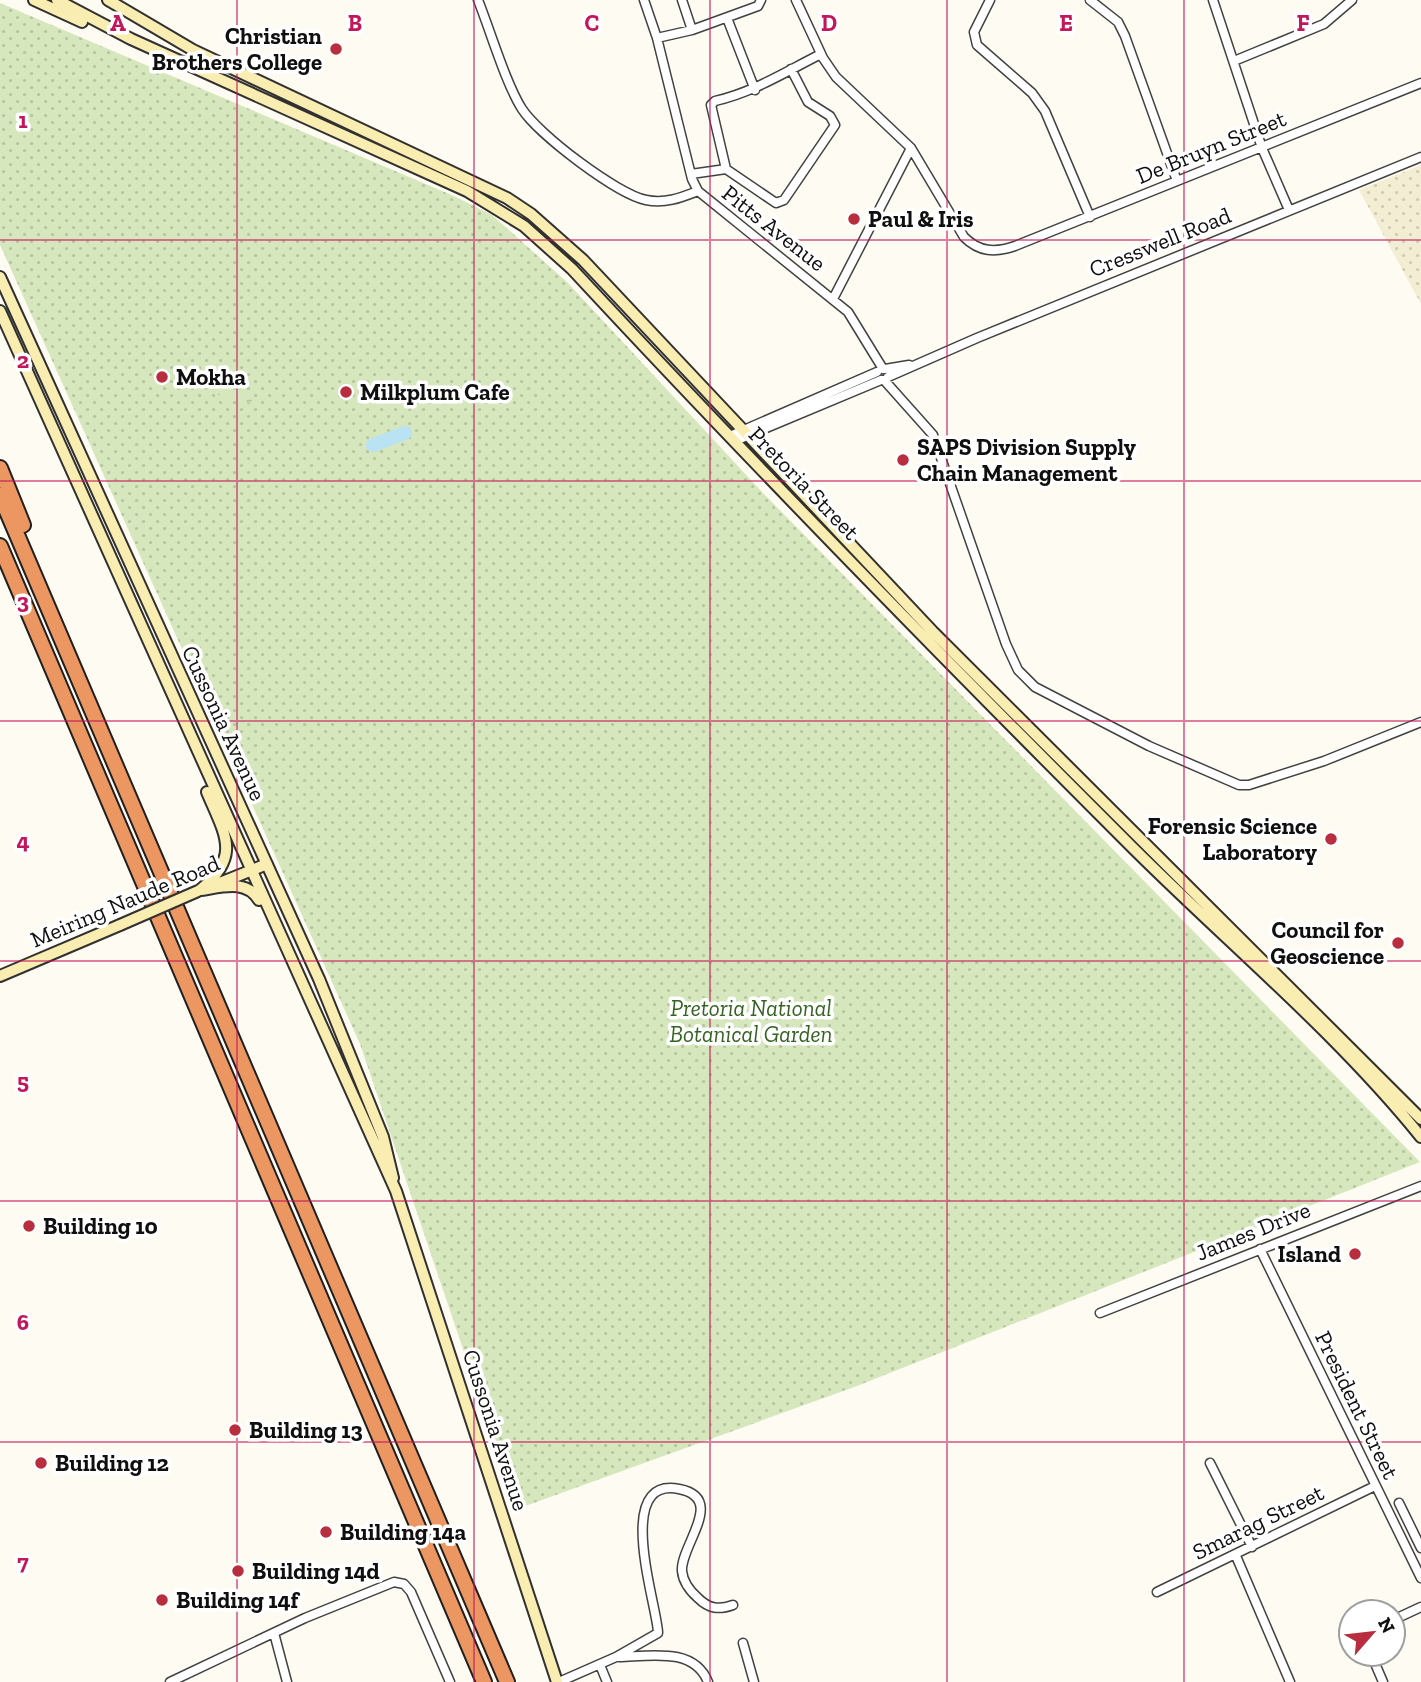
<svg xmlns="http://www.w3.org/2000/svg" width="1421" height="1682" viewBox="0 0 1421 1682" font-family="'Zilla Slab',serif">
<style>
.farmland{fill:url(#farmland-dots)}
.grass{fill:url(#grass-dots)}
.wetland{fill:url(#wetland-marsh)}
.lines{fill:none;stroke-linecap:round;stroke-linejoin:round}
.river{stroke:#b9e2f3;stroke-width:14}
.street-casing{stroke:#424242;stroke-width:11}
.secondary-casing{stroke:#313131;stroke-width:14}
.highway-casing{stroke:#202020;stroke-width:18}
.street{stroke:#fff;stroke-width:8}
.secondary{stroke:#faedb1;stroke-width:10}
.highway{stroke:#ec9662;stroke-width:14}
.secondary-bridge-casing{stroke:#313131;stroke-width:14;stroke-linecap:butt}
.secondary-bridge{stroke:#faedb1;stroke-width:10}
.grid{fill:none;stroke:#c2185b;stroke-width:2;stroke-opacity:0.55}
.poi-dot{fill:#b82e3f;stroke:#fff;stroke-width:2.5}
.labels{text-anchor:middle;stroke-width:7;stroke-linejoin:round;paint-order:stroke}
.poi-label{font-size:23px;font-weight:bold;fill:#0f0f0f;stroke:#fff;text-anchor:start}
.street-label{font-size:23px;fill:#0f0f0f;stroke:#fff}
.park-label{font-size:23px;font-style:italic;fill:#356422;stroke:#fff}
.grid-label{font-size:23px;text-anchor:middle;font-weight:bold;fill:#c2185b;stroke:#fff;stroke-width:7;stroke-linejoin:round;paint-order:stroke}
</style>
<defs>
<pattern id="farmland-dots" width="8" height="8" patternUnits="userSpaceOnUse" patternTransform="scale(1.75)"><rect width="8" height="8" fill="#f3eed3"/><path d="M2 2h.1M6 6h.1" fill="none" stroke="#cfcbb4" stroke-width="1.8" stroke-linecap="round"/></pattern>
<pattern id="grass-dots" width="8" height="8" patternUnits="userSpaceOnUse" patternTransform="scale(1.75)"><rect width="8" height="8" fill="#d6e7bd"/><path d="M2 2h.1M6 6h.1" fill="none" stroke="#b6c5a1" stroke-width="1.8" stroke-linecap="round"/></pattern>
<pattern id="wetland-marsh" width="20" height="14" patternUnits="userSpaceOnUse" patternTransform="scale(1.75)"><rect width="20" height="14" fill="#d6e7bd"/><path d="M1 5h8M5 5V1M11 12h8M15 12V8" fill="none" stroke="#b6c5a1"/></pattern>
</defs>
<rect width="100%" height="100%" fill="#fefbf2"/>
<!-- farmland -->
<path class="farmland" d="M1421 165V304L1359 190Z"/>
<!-- grass -->
<path class="grass" d="M0 3 454 196 492 215 567 282 763 493 1420 1162 857 1386 517 1509 360 1044 0 245Z"/>
<!-- wetland -->
<path class="wetland" d="M209 375 224 391 241 389 253 397 251 403 206 392 200 377Z"/>
<g class="lines">
<!-- river -->
<path class="river" d="M373 445 405 433"/>
<!-- street casing -->
<g class="street-casing">
<path id="street" d="M478 0C490 30 506 84 522 109 539 135 617 194 646 200 665 204 680 198 698 191
M644 0 657 38 692 179 698 191 848 312 883 369
M682 0 692 30
M796 0 823 58 836 77 911 148 964 237C979 252 995 253 1015 246L1421 83
M990 0 974 32 977 45 1032 93 1045 111 1090 217
M1090 0 1118 22 1125 36 1177 181
M1213 0 1262 148 1289 210
M727 18 755 90
M657 38 692 30 758 6 761 0
M1234 61 1324 24 1352 0
M791 69 808 102 830 116 835 125 784 200 776 203 726 169 711 105 715 101C754 92 785 72 821 54
M691 174 726 169
M833 299 911 148
M885 369 909 365
M888 377 977 338 1421 157
M884 380 933 435 1006 644 1018 670 1035 687 1149 746 1239 785H1249L1324 761 1421 722
M730 436 877 372
M735 441 881 380
M1260 1249 1421 1578
M1100 1313 1421 1186
M1210 1463 1252 1547
M1399 1503 1421 1548
M1236 1556 1290 1682
M1157 1592 1375 1486
M1393 1620 1421 1607
M274 1633 287 1682
M743 1643 754 1682
M1371 1654 1383 1682
M619 1657C651 1656 694 1647 708 1682
M600 1665 607 1682
M170 1682 305 1618 394 1582 404 1584 411 1592 450 1682
M559 1682 616 1657 658 1633C658 1608 612 1476 679 1489 727 1498 680 1546 682 1571 683 1582 690 1591 698 1598 709 1609 719 1610 733 1605"/>
</g>
<!-- secondary casing -->
<g class="secondary-casing">
<path id="secondary" d="M34 0 82 22
M57 0 131 39 467 191 524 226 572 269C752 463 937 652 1124 839 1222 938 1333 1028 1421 1137
M108 0 193 50 507 198 531 214 583 260 933 632 1421 1119
M0 277 319 979 383 1137 393 1178
M0 311 396 1191 557 1682
M220 883 267 864
M200 890C242 856 225 835 207 792
M201 890C222 887 246 879 259 900
M0 976 120 925"/>
</g>
<!-- highway casing -->
<g class="highway-casing">
<path id="highway" d="M0 468 23 525
M0 495 507 1682
M0 546 484 1682"/>
</g>
<!-- street -->
<use href="#street" class="street"/>
<!-- secondary -->
<use href="#secondary" class="secondary"/>
<!-- highway -->
<use href="#highway" class="highway"/>
<!-- secondary-bridge casing -->
<g class="secondary-bridge-casing">
<path id="secondary-bridge" d="M120 925 198 891"/>
</g>
<!-- secondary-bridge -->
<use href="#secondary-bridge" class="secondary-bridge"/>
</g>
<!-- grid -->
<path class="grid" d="M237 0V1682M474 0V1682M710 0V1682M947 0V1682M1184 0V1682M0 240H1421M0 481H1421M0 721H1421M0 961H1421M0 1201H1421M0 1442H1421"/>
<!-- markers -->
<g class="poi-dot">
<circle cx="336" cy="49" r="7"/>
<circle cx="854" cy="219" r="7"/>
<circle cx="162" cy="377" r="7"/>
<circle cx="346" cy="392" r="7"/>
<circle cx="903" cy="460" r="7"/>
<circle cx="1331" cy="839" r="7"/>
<circle cx="1398" cy="943" r="7"/>
<circle cx="29" cy="1226" r="7"/>
<circle cx="1355" cy="1254" r="7"/>
<circle cx="235" cy="1430" r="7"/>
<circle cx="41" cy="1463" r="7"/>
<circle cx="326" cy="1532" r="7"/>
<circle cx="238" cy="1571" r="7"/>
<circle cx="162" cy="1600" r="7"/>
</g>
<g class="labels">
<!-- poi labels -->
<g class="poi-label">
<text x="322" y="44" text-anchor="end">Christian<tspan x="322" dy="26">Brothers College</tspan></text>
<text x="868" y="227">Paul &amp; Iris</text>
<text x="176" y="385">Mokha</text>
<text x="360" y="400">Milkplum Cafe</text>
<text x="917" y="455">SAPS Division Supply<tspan x="917" dy="26">Chain Management</tspan></text>
<text x="1317" y="834" text-anchor="end">Forensic Science<tspan x="1317" dy="26">Laboratory</tspan></text>
<text x="1384" y="938" text-anchor="end">Council for<tspan x="1384" dy="26">Geoscience</tspan></text>
<text x="43" y="1234">Building 10</text>
<text x="1341" y="1262" text-anchor="end">Island</text>
<text x="249" y="1438">Building 13</text>
<text x="55" y="1471">Building 12</text>
<text x="340" y="1540">Building 14a</text>
<text x="252" y="1579">Building 14d</text>
<text x="176" y="1608">Building 14f</text>
</g>
<!-- street labels -->
<g class="street-label">
<text transform="translate(1211 147) rotate(-22)" y="8">De Bruyn Street</text>
<text transform="translate(774 228) rotate(38)" y="8">Pitts Avenue</text>
<text transform="translate(1160 242) rotate(-22)" y="8">Cresswell Road</text>
<text transform="translate(804 483) rotate(46)" y="8">Pretoria Street</text>
<text transform="translate(224 723) rotate(65)" y="8">Cussonia Avenue</text>
<text transform="translate(125 901) rotate(-23)" y="8">Meiring Naude Road</text>
<text transform="translate(1253 1231) rotate(-22)" y="8">James Drive</text>
<text transform="translate(1357 1405) rotate(64)" y="8">President Street</text>
<text transform="translate(496 1430) rotate(72)" y="8">Cussonia Avenue</text>
<text transform="translate(1258 1522) rotate(-26)" y="8">Smarag Street</text>
</g>
<!-- park labels -->
<g class="park-label">
<text x="751" y="1016">Pretoria National<tspan x="751" dy="26">Botanical Garden</tspan></text>
</g>
</g>
<g class="grid-label">
<text x="118" y="31">A</text>
<text x="355" y="31">B</text>
<text x="592" y="31">C</text>
<text x="829" y="31">D</text>
<text x="1066" y="31">E</text>
<text x="1303" y="31">F</text>
<text x="23" y="128">1</text>
<text x="23" y="368">2</text>
<text x="23" y="609">3</text>
<text x="23" y="849">4</text>
<text x="23" y="1089">5</text>
<text x="23" y="1330">6</text>
<text x="23" y="1570">7</text>
</g>
<!-- north arrow -->
<g transform="translate(1372 1633) rotate(62)"><circle r="33" fill="#ffffff" stroke="#9f9f9f" stroke-width="2"/>
<path d="M0-5L12 26L0 18L-12 26Z" fill="#b82e3f"/>
<text y="-10" font-size="19" font-weight="bold" text-anchor="middle" fill="#0f0f0f">N</text>
</g>
</svg>
